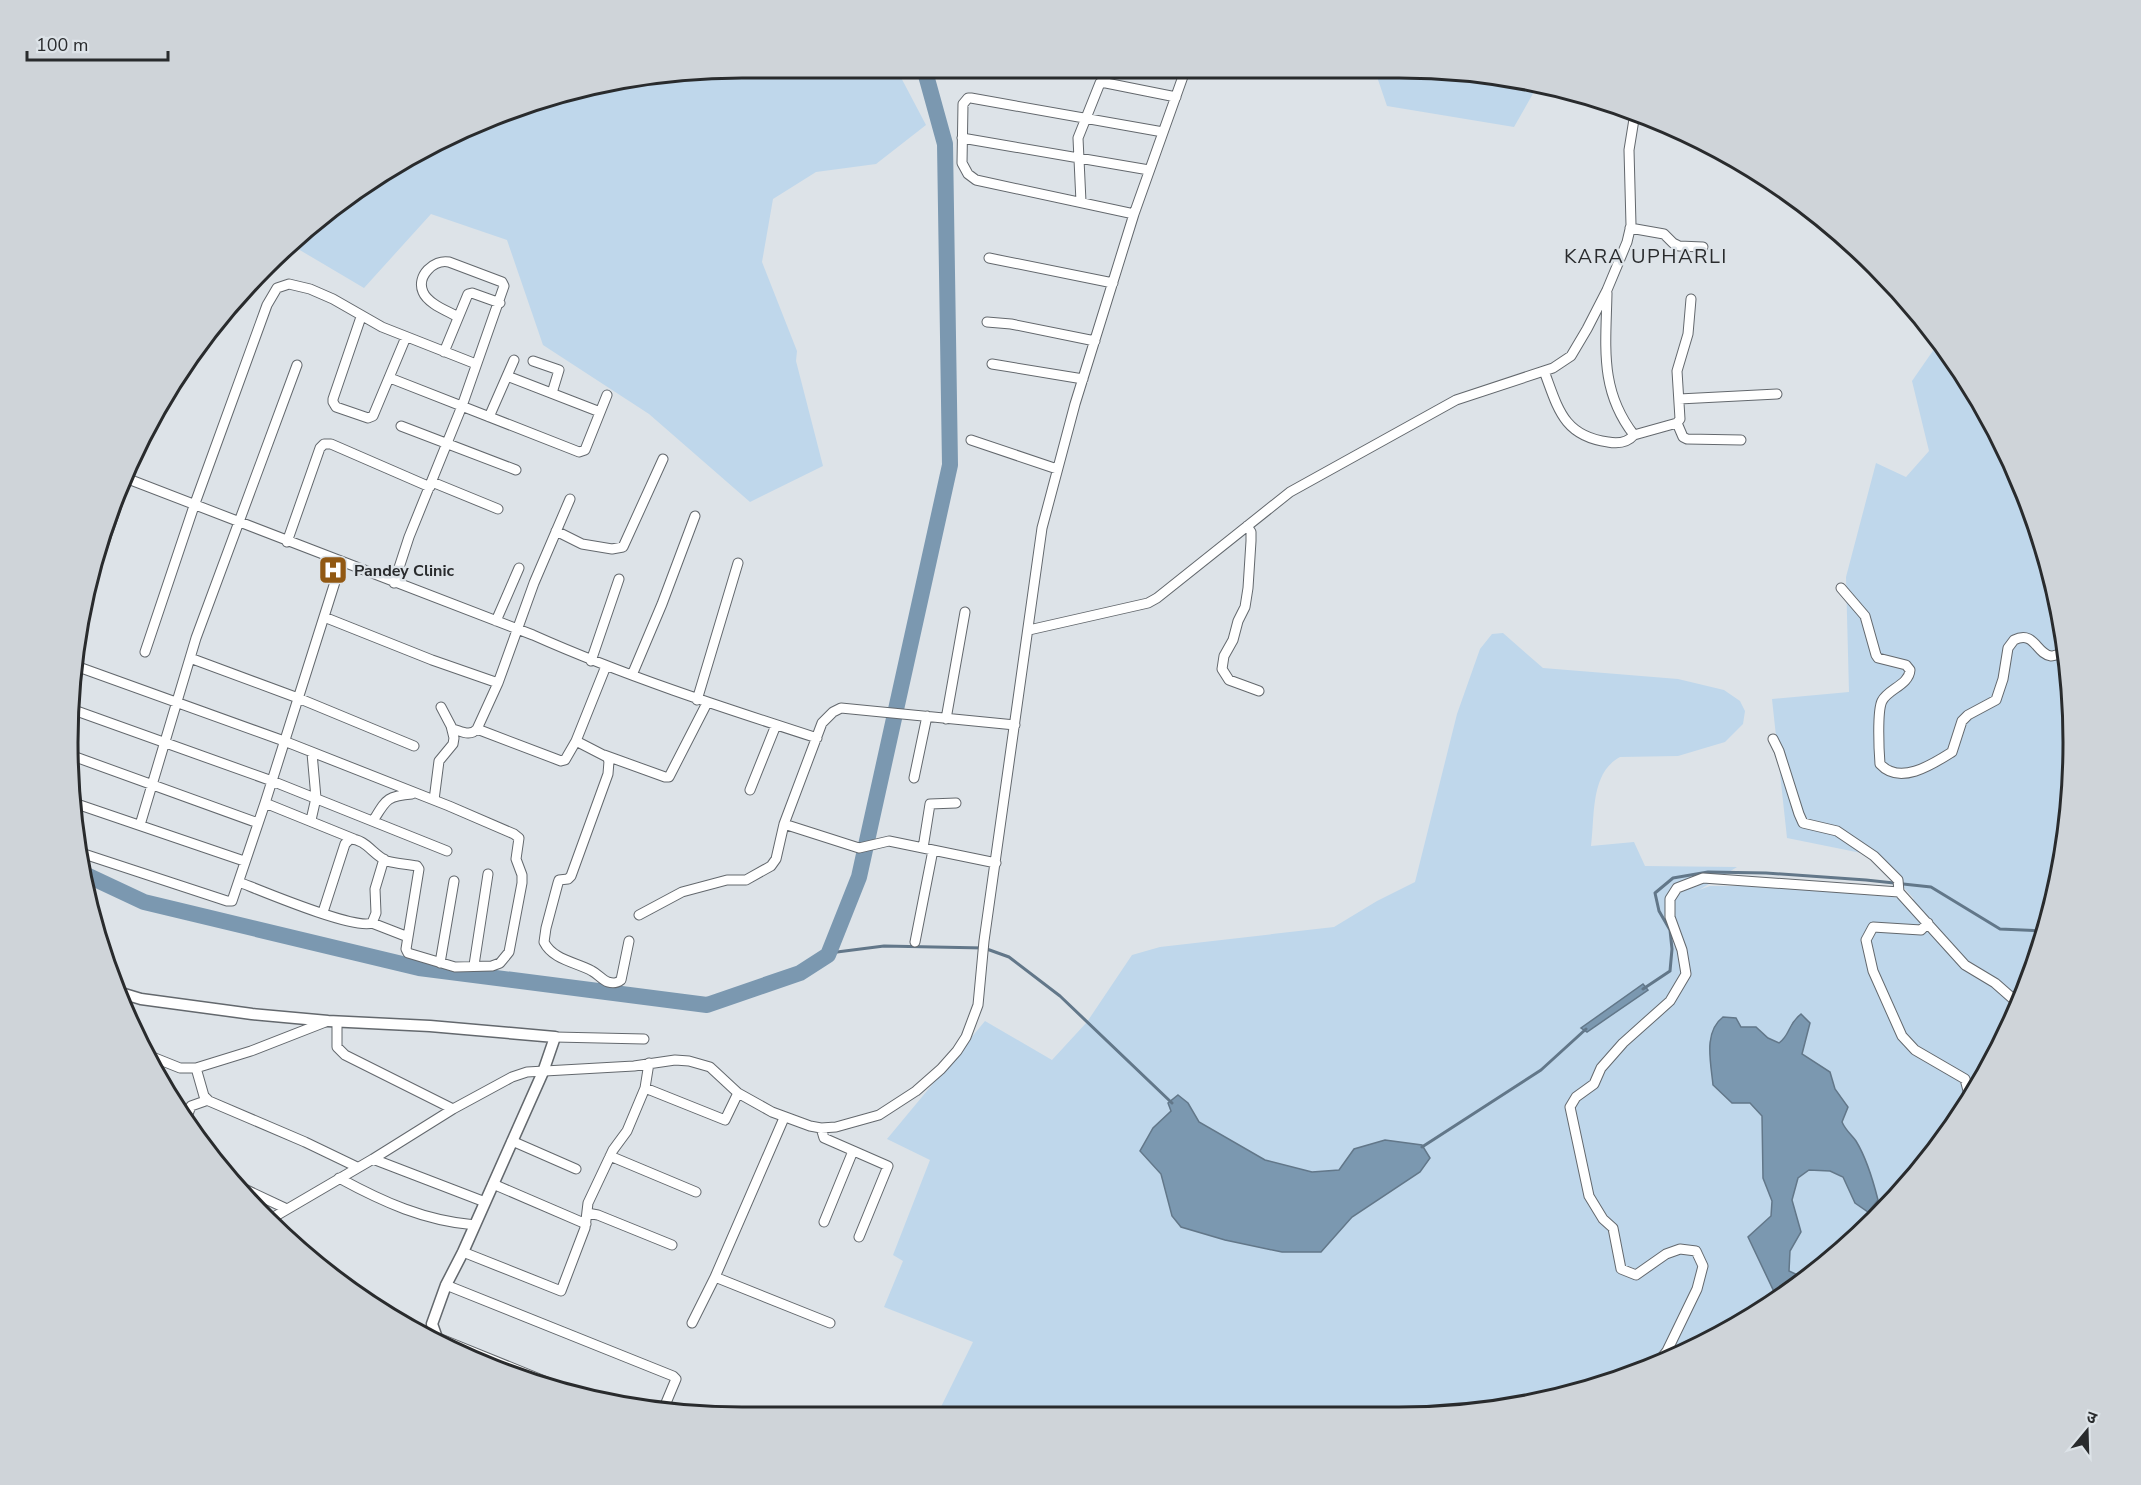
<svg xmlns="http://www.w3.org/2000/svg" width="2141" height="1485" viewBox="0 0 2141 1485" font-family="'Nunito Sans','Noto Sans Devanagari',sans-serif">
<style>
.green{fill:#bfd7eb}
.water{fill:#7b98b0;stroke:#627789;stroke-width:1.5}
.lines{fill:none;stroke-linecap:round;stroke-linejoin:round}
.stream{stroke:#627789;stroke-width:3}
.river{stroke:#7b98b0;stroke-width:16}
.minor-casing{stroke:#63686d;stroke-width:11}
.tertiary-casing{stroke:#63686d;stroke-width:13}
.minor{stroke:#fff;stroke-width:9}
.tertiary{stroke:#fff;stroke-width:10}
.labels{text-anchor:middle;stroke-width:5;stroke-linejoin:round;paint-order:stroke}
.poi-label{font-size:16px;font-weight:bold;fill:#292b2d;stroke:#dde3e8;text-anchor:start}
.quarter-label{font-size:20px;letter-spacing:1.5px;fill:#292b2d;stroke:#dde3e8}
.rim{fill:none;stroke:#292b2d;stroke-width:3}
</style>
<rect width="100%" height="100%" fill="#dde3e8"/>
<!-- green -->
<path class="green" d="M742 68H896L926 125 876 164 816 172 773 199 762 262 797 351 796 361 823 466 750 502 649 414 543 345 507 240 431 214 364 288 293 246 368 181 484 119 567 91Z
M1374 68H1399L1539 83 1514 127 1387 106Z
M1939 342 1960 368 2022 485 2061 611 2073 743 2060 875 2022 1001 1960 1118 1876 1220 1774 1304 1697 1348 1530 1405 1399 1417H936L973 1342 884 1307 903 1261 893 1255 930 1160 887 1139 985 1021 1052 1060 1087 1022 1132 955 1160 947 1334 927 1377 901 1415 882 1457 714 1480 649 1492 634 1503 633 1543 668 1678 679 1724 690 1740 701 1745 711 1743 724 1725 742 1678 756 1620 757C1590 773 1595 816 1591 846L1634 842 1645 866 1737 867 1699 890 1710 886H1766L1914 899 1876 856 1787 838 1772 699 1849 692 1846 577 1876 463 1906 477 1929 451 1912 381Z"/>
<!-- water -->
<path class="water" d="M1643 984 1648 990 1587 1032 1581 1028Z
M1801 1014 1810 1023 1802 1054 1830 1072 1835 1089 1848 1107 1842 1122C1846 1131 1851 1134 1856 1141 1867 1159 1873 1180 1878 1200L1868 1212 1855 1203 1843 1177 1830 1171 1809 1170 1798 1178 1792 1200 1801 1232 1790 1251 1789 1271 1802 1277 1803 1280 1778 1300 1748 1237 1771 1216 1772 1201 1763 1178 1762 1116 1750 1103H1732L1713 1085C1711 1063 1703 1032 1723 1017L1736 1018 1741 1027H1756L1768 1038 1779 1043C1791 1034 1787 1025 1801 1014Z
M1178 1095 1188 1103 1199 1122 1265 1160 1312 1172 1339 1170 1354 1149 1385 1140 1422 1145 1430 1158 1420 1172 1352 1217 1321 1252H1282L1225 1240 1181 1227 1172 1216 1161 1174 1140 1151 1153 1128 1171 1111 1168 1103Z"/>
<g class="lines">
<!-- stream -->
<path class="stream" d="M828 955 837 952 884 946 984 948 1009 957 1060 996 1172 1103
M1643 989 1670 971 1672 949 1670 930 1659 911 1655 893 1673 878 1708 872 1766 873 1866 880 1931 887 2000 929 2043 931
M1422 1147 1541 1070 1586 1029"/>
<!-- river -->
<path class="river" d="M80 872 144 902 419 968 707 1005 800 973 828 955 859 877 950 465 945 144 924 68"/>
<!-- minor casing -->
<g class="minor-casing">
<path id="minor" d="M962 138 1149 170
M1081 202 1078 138 1100 83H1106L1176 97
M1134 214 976 180 968 174 962 163 963 104 968 98H971L1163 132
M1630 228 1664 234 1673 243 1679 246 1703 247
M989 258 1113 283
M1607 293C1606 346 1599 390 1634 435
M361 317 333 399V402L336 407 368 418 373 416 406 337
M987 322 1011 324 1095 341
M444 352 468 294 472 293 500 303
M533 361 559 370 552 393
M992 364 1083 379
M1544 371C1558 408 1563 436 1608 442 1618 444 1627 443 1634 435L1677 423 1680 419 1677 371 1688 334 1691 299
M507 376 600 412
M390 378 579 452 585 450 607 395
M1679 399 1777 394
M489 417 514 360
M1677 423 1683 437 1687 439 1741 440
M401 426 516 470
M971 440 1057 469
M123 477 533 635C625 676 721 707 817 738
M432 482 498 509
M1247 526 1251 532V541L1248 588 1245 607 1238 621 1233 640 1224 656 1222 669 1229 680 1259 691
M556 531 582 544 612 549 623 547 663 459
M287 542 320 448 324 444H331L430 487
M100 555 126 479
M394 583 409 537 462 406 504 286 502 282 449 262C434 259 416 276 423 292 428 304 448 311 458 317
M1841 588 1865 616 1876 655 1878 658 1906 665 1910 670C1909 685 1888 689 1882 701 1877 711 1879 752 1880 764 1900 786 1933 764 1952 752L1962 721 1968 715 1996 700 2003 679 2008 648 2014 640C2035 630 2036 654 2051 656 2055 656 2061 653 2065 652
M324 617 432 660 498 683
M496 621 519 568
M1029 630 1148 603 1157 598 1290 492 1456 400 1553 368 1571 356 1587 329 1607 290 1627 242 1631 225 1629 150 1635 113
M145 652 194 506 267 305 277 288 289 284 310 289 333 299 382 327 476 364
M190 658 298 698 414 746
M591 661 619 579
M73 665 284 741 449 806 514 834 519 838 516 859 522 875V883L509 952 500 963 492 966 455 967 408 953 406 949 419 869 417 866C407 864 397 864 387 861 373 855 366 839 350 839L345 844 323 912
M632 675 662 604 695 516
M697 700 738 563
M71 709 272 781 447 851
M946 719 965 612
M453 729C461 731 470 737 477 729L498 683 534 583 570 499
M477 729 561 761 565 760 576 741 606 666
M576 741 607 757 609 761 608 774 571 876 568 879 559 880 558 883 546 928 544 942C553 960 576 962 592 971 598 974 602 980 608 982 614 984 617 983 621 980L629 941
M70 755 258 823
M604 755 665 777H669L707 703
M914 778 927 716
M750 790 776 725
M434 800 439 761 453 744 454 738 451 726 441 707
M71 802 244 861
M265 803 354 839
M311 820 316 798 312 753
M373 821C386 800 386 796 412 794
M140 825 196 638 297 365
M923 848 930 804 956 803
M78 852 227 901H232L265 803 341 563
M996 863 889 841 859 848 784 824 822 723 833 712 841 708 1015 725
M239 882C262 891 354 930 372 923L376 913 375 889 384 859
M1899 892 1965 965 1995 983 2020 1005
M639 915 682 892 727 880H746L771 866 776 859 784 824
M372 923 408 937
M1928 923 1921 930 1873 927 1866 940 1873 971 1902 1036 1915 1050 1965 1079 1970 1098
M915 942 933 850
M440 963 454 881
M474 965 488 874
M337 1022V1047L345 1055 453 1109
M555 1037 644 1039
M145 1054 180 1068H196L251 1051 328 1021
M196 1068 204 1096 209 1101 305 1142 357 1167
M645 1088 725 1120 738 1093
M185 1122 191 1106 208 1100
M821 1128 824 1138 888 1166 859 1237
M512 1141 576 1169
M610 1156 696 1192
M373 1159 485 1202
M339 1178C383 1202 425 1221 475 1225
M493 1184 586 1224
M236 1185 287 1209
M587 1213 598 1215 672 1245
M267 1221 373 1159 453 1109 512 1077 527 1072 634 1066 675 1060 689 1061 710 1067 738 1093 772 1112 810 1126 821 1128 836 1127 879 1115 916 1091 941 1069 957 1051 966 1037 978 1005 984 941 1042 528 1075 404 1134 214 1186 68
M824 1222 853 1151
M463 1252 561 1291 585 1228 588 1203 613 1150 627 1131 645 1088 649 1063
M715 1277 830 1323
M446 1285 673 1376 676 1379 663 1410
M692 1323 715 1277 784 1118
M436 1337 574 1393
M1660 1360 1667 1351 1697 1289 1703 1266 1696 1251 1680 1249 1666 1254 1636 1275 1621 1269 1613 1228 1603 1219 1589 1196 1570 1107 1576 1097 1594 1084 1601 1068 1623 1043 1670 1001 1686 974 1682 950 1670 917V899L1677 888 1703 878 1899 892 1898 880 1874 856 1837 831 1803 823 1799 814 1779 751 1773 739"/>
</g>
<!-- tertiary casing -->
<g class="tertiary-casing">
<path id="tertiary" d="M121 993 141 999 252 1014 328 1021 430 1026 555 1037 543 1072 463 1252 446 1285 432 1324 438 1341"/>
</g>
<!-- minor -->
<use href="#minor" class="minor"/>
<!-- tertiary -->
<use href="#tertiary" class="tertiary"/>
</g>
<!-- icons -->
<defs>
<g id="hospital-square" transform="scale(1.5)"><rect x="-9" y="-9" width="18" height="18" rx="4" fill="#925913" stroke="#dde3e8"/><path d="M-5-5h3v3.5h4V-5h3V5h-3V1.5h-4V5h-3Z" fill="#fff"/></g>
</defs>
<g fill-rule="evenodd">
<use href="#hospital-square" x="333" y="570"/>
</g>
<g class="labels">
<!-- poi labels -->
<g class="poi-label">
<text x="354" y="576">Pandey Clinic</text>
</g>
<!-- quarter labels -->
<g class="quarter-label">
<text x="1646" y="263">KARA UPHARLI</text>
</g>
</g>
<!-- crop -->
<path d="M0 0H2141V1485H0ZM742 78H1399A664 664 0 0 1 2063 742V743A664 664 0 0 1 1399 1407H742A664 664 0 0 1 78 743V742A664 664 0 0 1 742 78Z" fill="#cfd4d9" fill-rule="evenodd"/>
<path class="rim" d="M742 78H1399A664 664 0 0 1 2063 742V743A664 664 0 0 1 1399 1407H742A664 664 0 0 1 78 743V742A664 664 0 0 1 742 78Z"/>
<!-- north arrow -->
<g transform="translate(2087 1431) rotate(19)" stroke="#dde3e8" stroke-width="4.5" paint-order="stroke">
<path d="M0-4.5L10 22L0 15L-10 22Z" fill="#292b2d"/>
<text y="-9" font-size="16" font-weight="bold" text-anchor="middle" fill="#292b2d">उ</text>
</g>
<!-- scale -->
<path d="M27 51v9h141v-9" fill="none" stroke="#292b2d" stroke-width="3"/>
<text x="36" y="51" font-size="18" fill="#292b2d" stroke="#dde3e8" stroke-width="4.5" paint-order="stroke">100 m</text>
</svg>
